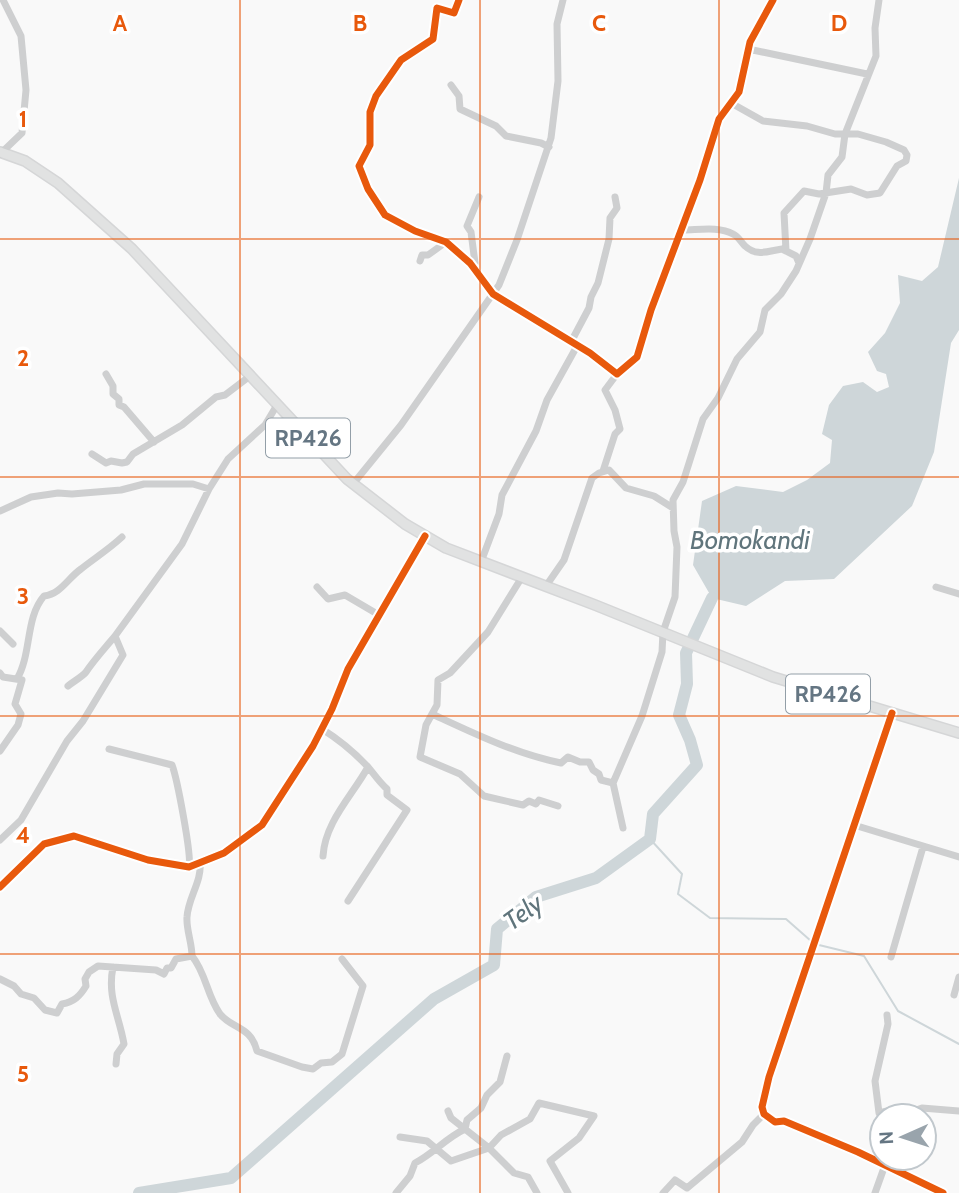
<svg xmlns="http://www.w3.org/2000/svg" width="959" height="1193" viewBox="0 0 959 1193" font-family="Cabin,sans-serif">
<style>
.water{fill:#ced6d9}
.lines{fill:none;stroke-linecap:round;stroke-linejoin:round}
.stream{stroke:#ced6d9;stroke-width:2}
.river{stroke:#ced6d9;stroke-width:12}
.major-casing{stroke:#d5d6d7;stroke-width:12}
.minor{stroke:#cecfd0;stroke-width:7}
.major{stroke:#e1e2e2;stroke-width:9}
.cycleway-casing{stroke:#fff;stroke-width:11}
.cycleway{stroke:#e8590c;stroke-width:7}
.grid{fill:none;stroke:#e8590c;stroke-width:2;stroke-opacity:0.55}
.labels{text-anchor:middle;stroke-width:7;stroke-linejoin:round;paint-order:stroke}
.shield{fill:#fff;stroke:#939fa8;stroke-width:2}
.shield-label{font-size:23px;font-weight:bold;fill:#657683}
.water-label{font-size:26px;font-style:italic;fill:#60757c;stroke:#fff}
.grid-label{font-size:23px;text-anchor:middle;font-weight:bold;fill:#e8590c;stroke:#fff;stroke-width:7;stroke-linejoin:round;paint-order:stroke}
</style>
<rect width="100%" height="100%" fill="#f9f9f9"/>
<!-- water -->
<path class="water" d="M959 178V330L951 343 934 452 912 506 834 579 785 581 746 606 712 598 693 565 702 501 736 486 783 492 807 480 830 463 832 440 822 434 829 405 843 386 863 382 877 392 889 387 886 374 877 371 868 352 885 333 900 303 898 275 922 281 938 267Z"/>
<g class="lines">
<!-- stream -->
<path class="stream" d="M650 839 682 874 678 894 710 918 786 919 811 941
M819 945 864 956 898 1011 959 1044"/>
<!-- river -->
<path class="river" d="M139 1193 231 1178 434 999 494 965 497 929 536 897 596 878 650 839 653 814 697 765 690 740 679 715 687 684 686 653 712 598"/>
<!-- major casing -->
<g class="major-casing">
<path id="major" d="M0 152 25 161 58 183 132 249 347 479 405 524 446 548 595 605 773 677 959 733"/>
</g>
<!-- minor -->
<path class="minor" d="M459 0 454 13 437 8 433 39 401 60 376 96 370 112V145L359 166 368 189 385 215 415 231 446 242 470 263 493 294 590 353 617 374 637 357 651 310 700 180 719 119 739 92 750 42 773 0
M748 49 867 74
M451 85 459 96 460 109 496 126 506 136 541 143 549 147
M731 103 763 121 807 126 835 134H858L886 142 904 150 907 155 906 161 897 166 880 193 867 195 851 189 819 194 804 191 784 213 786 251
M0 154 22 133 26 90 21 36 3 0
M683 230C698 230 719 226 733 234 738 236 741 242 745 246 757 257 767 251 782 249L796 256 799 263
M420 261 422 255H428L446 242
M470 263H475L471 232 467 226 479 197
M571 342 589 308 591 297 598 283 609 239 610 218 617 208 615 197
M106 374 113 386V394L119 399V405L124 407 154 442
M92 454 106 463 111 461 122 463 127 462 133 454 182 425 216 397 225 395 250 376
M603 471 615 434 620 429 615 410 605 390 617 374
M353 484 401 425 499 285 517 240 551 138 558 81 557 24 563 0
M0 511 31 497 58 493 72 494 121 490 144 484H193L209 489
M481 562 499 514 502 495 536 431 547 400 577 346
M522 577 488 632 450 673 438 680 437 705 432 714C473 733 516 754 561 763L568 757 580 762H589L593 770 599 774 601 780 613 783
M546 586 564 560 592 478 599 473 609 470 626 488 654 496 673 508
M317 587 328 599 345 595 379 615
M936 587 959 594
M0 631 13 644
M0 673 3 677 22 680 15 704 21 714 18 725 0 751
M17 679C32 653 25 618 44 596 61 594 68 578 81 569 95 558 109 549 122 537
M68 686C74 681 82 677 86 672 94 660 105 648 115 636
M892 713 769 1077 762 1107 764 1114 775 1122 784 1121 858 1152 943 1193
M432 714 426 725 420 757 460 774 484 796 523 805 529 801 536 804 539 800 558 806
M322 729C338 739 355 753 368 767 374 774 379 782 387 789V795L407 810 348 901
M109 749 172 765C177 778 192 856 189 867
M854 825 959 857
M623 828 613 783 642 716 662 652 663 632 675 597 677 547 674 531 673 500 683 482 703 419 718 398 737 359 760 332 765 310 781 294 796 271 810 239 826 193 828 175 842 157 845 134 876 56 875 28 879 0
M0 840 21 820 67 741 83 721 123 655 115 636 182 544 209 489 228 459 265 425 277 405
M323 856C325 822 352 796 368 767
M0 887 44 844 74 836 148 860 189 867 224 853 262 825 313 746 332 709 348 669 425 536
M192 956C206 973 207 996 220 1014 232 1029 251 1026 257 1051L302 1067 313 1069 321 1063 332 1062 342 1054 363 986 342 959
M891 957 923 847
M113 967C107 997 119 1015 124 1044L117 1054 116 1064
M0 979 14 986 21 994 34 998 45 1010 57 1013 62 1004C74 1002 80 996 86 986L85 979 89 972 98 966 156 970 164 974 167 968H171L176 959 192 956C192 943 186 929 187 917 188 898 202 881 200 863
M954 995 959 977
M887 1015 888 1024 875 1081 879 1113 891 1110 911 1112 922 1108 959 1111
M448 1111 451 1118 489 1148 514 1173 528 1177 537 1193
M400 1137 427 1141 451 1161 489 1148 501 1135 530 1119 539 1103 594 1116 579 1138 550 1161 568 1193
M396 1193 410 1176 415 1163C434 1153 446 1138 465 1129L467 1120 481 1108 487 1095 500 1082 507 1056
M663 1193 675 1180 687 1188 742 1142 753 1125 764 1114
M875 1193 885 1165"/>
<!-- major -->
<use href="#major" class="major"/>
<!-- cycleway casing -->
<g class="cycleway-casing">
<path id="cycleway" d="M459 0 454 13 437 8 433 39 401 60 376 96 370 112V145L359 166 368 189 385 215 415 231 446 242 470 263 493 294 590 353 617 374 637 357 651 310 700 180 719 119 739 92 750 42 773 0
M892 713 769 1077 762 1107 764 1114 775 1122 784 1121 858 1152 943 1193
M0 887 44 844 74 836 148 860 189 867 224 853 262 825 313 746 332 709 348 669 425 536"/>
</g>
<!-- cycleway -->
<use href="#cycleway" class="cycleway"/>
</g>
<!-- grid -->
<path class="grid" d="M240 0V1193M480 0V1193M719 0V1193M0 239H959M0 477H959M0 716H959M0 954H959"/>
<g class="labels">
<!-- shield labels -->
<g class="shield">
<rect x="266" y="418.5" width="84" height="39" rx="5"/>
<rect x="786" y="674.5" width="84" height="39" rx="5"/>
</g>
<g class="shield-label">
<text x="308" y="446">RP426</text>
<text x="828" y="702">RP426</text>
</g>
<!-- water labels -->
<g class="water-label">
<text x="750" y="549">Bomokandi</text>
<text transform="translate(523 912) rotate(-36)" y="9">Tely</text>
</g>
</g>
<g class="grid-label">
<text x="120" y="31">A</text>
<text x="360" y="31">B</text>
<text x="599" y="31">C</text>
<text x="839" y="31">D</text>
<text x="23" y="127">1</text>
<text x="23" y="366">2</text>
<text x="23" y="604">3</text>
<text x="23" y="843">4</text>
<text x="23" y="1082">5</text>
</g>
<!-- north arrow -->
<g transform="translate(903 1137) rotate(267)"><circle r="33" fill="#ffffff" stroke="#c1c8cd" stroke-width="2"/>
<path d="M0-5L12 26L0 18L-12 26Z" fill="#99a4ac"/>
<text y="-10" font-size="19" font-weight="bold" text-anchor="middle" fill="#657683">N</text>
</g>
</svg>
